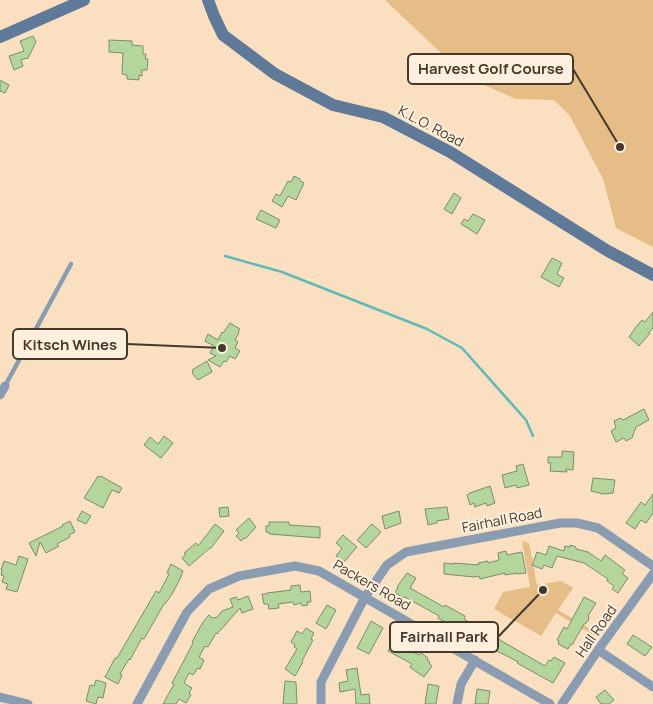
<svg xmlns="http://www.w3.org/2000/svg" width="653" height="704" viewBox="0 0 653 704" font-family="Manrope,sans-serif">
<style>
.green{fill:#e6bd87}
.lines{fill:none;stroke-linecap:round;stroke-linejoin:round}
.stream{stroke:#62b9b7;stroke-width:2.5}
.building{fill:#b4d69d;stroke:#7a8d6d}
.lane{stroke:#8a9cb2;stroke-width:4.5}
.street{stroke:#8a9cb2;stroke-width:9}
.secondary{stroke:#5f7998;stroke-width:12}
.labels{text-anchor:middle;stroke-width:4;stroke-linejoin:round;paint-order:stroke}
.street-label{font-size:14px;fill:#43392c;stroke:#ffefdc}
.leader{fill:none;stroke:#43392c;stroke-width:2}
.callout-dot{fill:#43392c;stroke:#ffefdc;stroke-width:2}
.callout{fill:#ffefdc;stroke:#43392c;stroke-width:2}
.callout-label{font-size:15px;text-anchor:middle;font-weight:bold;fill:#43392c}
</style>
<rect width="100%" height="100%" fill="#fae0c0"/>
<!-- green -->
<path class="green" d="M385 0H653V247L616 228 603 179 570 116 554 100 516 99 484 85 441 53Z
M522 541 529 543 537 585 561 581 573 588 558 610 597 633 595 636 556 613 541 636 494 609 503 592 530 587Z"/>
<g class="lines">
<!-- stream -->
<path class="stream" d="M225 256 282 272 427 329 462 348 526 420 533 436"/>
</g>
<!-- building -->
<path class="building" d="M33 36 36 42 28 58 27 59V58L21 60 23 66 14 70 9 56 24 51 20 41Z
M109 40 132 41V45L143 46V54H146L145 59H148L147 70H142V76L139 75V80L127 79V75L122 74 123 53 109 52Z
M0 80 9 85 5 93 0 91Z
M294 176 300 179V181L304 183 296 200 288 196 282 207 272 201 276 194 280 196 288 181 291 182Z
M454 193 461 198 452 214 444 209Z
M261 210 280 220 276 228 256 219Z
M473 214 485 220 477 234 461 224 464 219 468 221Z
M552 258 562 263 557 274 564 278 559 287 541 277Z
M653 312V328L649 332 650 333 639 346 629 337 636 327 642 320 645 322Z
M230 323 240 329 238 332 239 333 235 340 238 342 235 348 240 351 235 359 230 356 226 362 224 361 220 367 208 360 216 356 210 353 214 346 205 341 208 334 218 340 222 332 223 333Z
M207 361 212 372 198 380 192 373 193 372 192 370Z
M644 409 649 420 636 427 632 438 626 441 624 438 616 442 611 431 616 428 614 421 621 418 623 420Z
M164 436 173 443 161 458 144 445 150 437 158 444Z
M562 451 574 452 573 470 566 469 567 472 550 471 551 463H548V457H562Z
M523 464 529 485 517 488 516 485 505 488 502 475 517 471 516 466Z
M98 476 100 477 101 476 122 488 119 493 112 490 103 508 84 498Z
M593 478 615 480 613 493 603 494 591 491Z
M490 486 495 503 487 506 486 503 475 507 474 503 470 505 467 495 470 493Z
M653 494V513L646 523 641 520 635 529 626 523 641 502 645 505Z
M228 507 229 516 220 517 219 508Z
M447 507 449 519 437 521V523L428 525 425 509Z
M82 511 91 516 86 524 77 520Z
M399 511 401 523 385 529 382 516Z
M249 518 256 527 245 539 244 538 241 541 236 536 239 533 236 530Z
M70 521 75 532 69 535 70 537 57 544 59 546 46 553 40 542 36 556 29 543 63 526 62 525Z
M269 522H289V525L320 527V538L269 534V532H266V526H269Z
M215 524 224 531 211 548H210L189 566 182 558 186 555 184 553 196 543 198 546Z
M372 524 381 532 366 548 357 540Z
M343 535 357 547 344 562 336 556 342 548 336 543Z
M570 545 576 547V549L588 552 601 561 605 555 625 570 622 574 628 578 618 593 612 589 614 586 607 581 608 579 584 563 557 556 552 568 544 565 542 569 532 565 537 552 546 555 549 546 564 551 565 546 570 547Z
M506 551 507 555 522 552 526 573 517 574V573L505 575V573L480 579 479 576 474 577 444 574V563L454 564V563L479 565 478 563 488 561V563L499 560 498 553Z
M19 556 28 559 17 592 6 589 8 584 2 582 4 576 1 575 2 570H1L4 561 16 565Z
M171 564 183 571 180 579 172 594 165 604H164L144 639 142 638 130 660 129 659 120 674 122 675 118 684 105 677 115 658H117L156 591 159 593 169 574 167 573Z
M407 573 416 578 410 588 444 607 445 605 465 616 464 619 512 647 545 666 549 660 551 661 554 657 565 663 553 683 517 663 518 662 509 657 492 649 493 648 489 645 438 618 439 616 405 597 404 598 395 593 398 587H397Z
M300 585 301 592 310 591 311 602H307L308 605 302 606 301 603 294 605 293 602 278 604 279 608 269 609 268 604H264L262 594H267V593L291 590V586Z
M248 596 253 609 242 613 240 608 217 634 216 633 208 647 205 646 199 657 204 660 200 669 198 668 193 675 189 673 184 683 192 688 189 693 191 695 186 703 179 699 176 704H163L174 684 172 683 179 670 193 643 192 642 203 622 209 615 212 618 217 617 222 611 233 607 230 599 236 597 238 600Z
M584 597 596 603 588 616 589 617 588 621 585 624H584L572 645 571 644 568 649 558 644 559 641 557 640 564 627 567 629Z
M327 605 336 610 326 629 316 623Z
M371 621 383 628 369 654 357 648Z
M306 628 314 633 311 639 313 640 302 661 303 662 295 676 285 669 297 649 294 647 295 645 291 642 297 631 302 634Z
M633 635 652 647 645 656 627 644Z
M393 641 400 645 402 641 411 646 409 650 419 655 421 653 428 658 427 660 430 662 429 663 432 666 424 677 411 668 410 667 412 664 388 651Z
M357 668 361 695 369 694 370 704H356L355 689 340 692 339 683 348 681 346 670Z
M96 680 106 683 103 698 98 697 96 704 86 701 90 685 94 686Z
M285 681 296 682 297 704H283Z
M428 684 439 686 436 704H425Z
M477 689 490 691 488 704H475Z
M605 690 614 700 609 704H601L596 697Z"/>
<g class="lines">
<!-- lane -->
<path class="lane" d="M5 386 71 264"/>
<!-- street -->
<path class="street" d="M0 395 5 386
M598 650 653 687
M0 697 28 704
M137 704 187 612 209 589 239 576 295 566 319 571 550 704
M321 704V682L365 597 387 565 406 552 560 523H577L598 528 653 566
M457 704 461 684 475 660
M562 704 598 650 653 574"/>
<!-- secondary -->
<path class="secondary" d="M208 0 214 16 223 35 275 74 333 105 383 117 450 152 608 251 653 275
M0 37 84 0"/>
</g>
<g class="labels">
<!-- street labels -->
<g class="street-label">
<text transform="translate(431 126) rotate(28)" y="5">K.L.O. Road</text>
<text transform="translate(502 520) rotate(-11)" y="5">Fairhall Road</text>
<text transform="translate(372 585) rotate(30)" y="5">Packers Road</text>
<text transform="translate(596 631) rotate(-55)" y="5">Hall Road</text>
</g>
</g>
<!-- callouts -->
<path class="leader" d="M620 147L573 69M222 348L127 344M543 590L498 637"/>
<g class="callout-dot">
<circle cx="620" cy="147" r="5"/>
<circle cx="222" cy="348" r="5"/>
<circle cx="543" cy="590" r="5"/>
</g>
<g class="callout">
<rect x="408" y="54" width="165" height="30" rx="5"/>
<rect x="13" y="329" width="114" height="30" rx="5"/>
<rect x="390" y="622" width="108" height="30" rx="5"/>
</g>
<g class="callout-label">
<text x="491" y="74">Harvest Golf Course</text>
<text x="70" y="350">Kitsch Wines</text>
<text x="444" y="642">Fairhall Park</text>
</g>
</svg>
